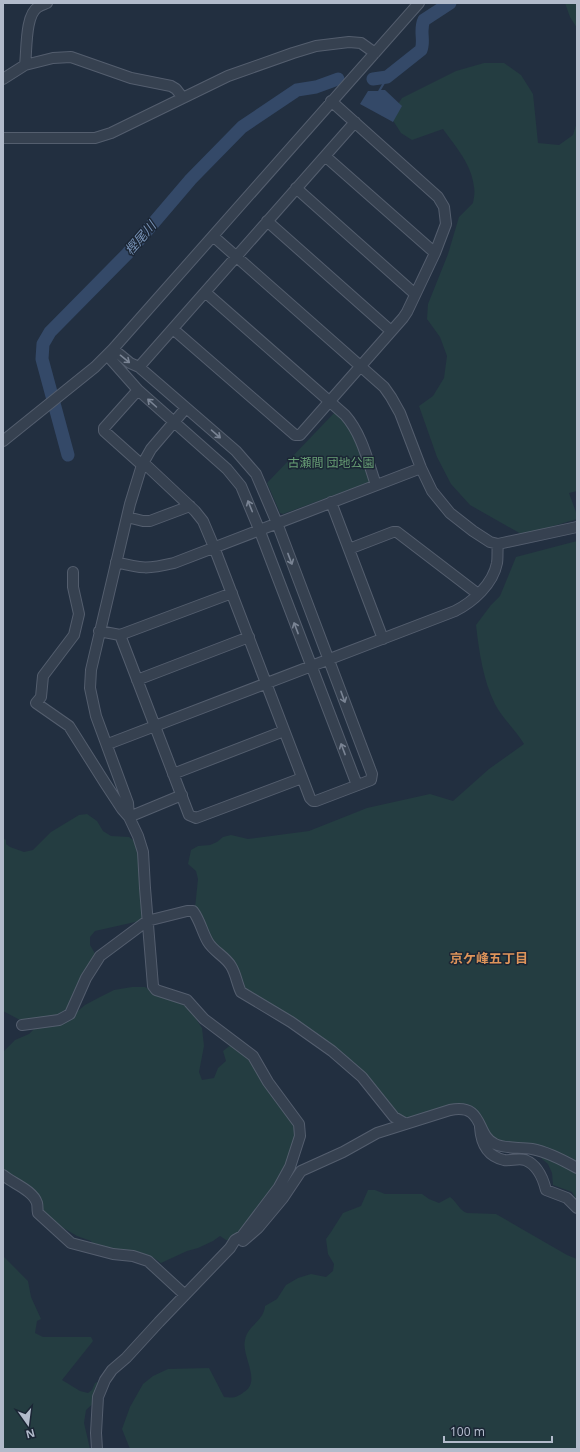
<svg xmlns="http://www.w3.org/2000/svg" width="580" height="1452" viewBox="0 0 580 1452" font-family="'Noto Sans','Noto Sans JP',sans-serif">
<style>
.green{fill:#243d41}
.water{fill:#344968}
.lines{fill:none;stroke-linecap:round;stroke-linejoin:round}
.river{stroke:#344968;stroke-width:13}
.minor-casing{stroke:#545e6e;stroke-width:12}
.minor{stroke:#364150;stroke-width:10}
.oneway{stroke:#7a8494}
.labels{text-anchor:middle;stroke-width:3;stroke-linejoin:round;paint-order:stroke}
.park-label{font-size:12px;fill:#679e74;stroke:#1b2635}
.water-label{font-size:13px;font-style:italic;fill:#7791b4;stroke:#1b2635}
.neighbourhood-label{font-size:13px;font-weight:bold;fill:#de945a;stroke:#1b2635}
</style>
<rect width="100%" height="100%" fill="#222f40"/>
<!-- green -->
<path class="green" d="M565 3H577V28L570 17Z
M484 63H504L521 75 533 94 538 143 559 145 573 135 577 122V491L569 493 577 515V519L523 535 470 505 451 484 437 457 419 406 433 396 444 378 447 356 440 337 427 319 428 304 448 254 459 217 473 203C474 198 475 192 474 187 472 165 456 147 443 129L412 140 401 133 392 119 394 110 402 98 456 71Z
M336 411 355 436 370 482 283 514 280 513 267 483Z
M577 541V1201L572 1192 553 1185 552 1173 548 1164 542 1159 539 1149 496 1143 472 1110 408 1122 395 1116 371 1083 244 992 215 946 195 908 198 879 196 871 188 864 191 850 198 846 210 845 217 842 223 837 231 835 248 839 309 831 367 808 430 794 453 801 489 769 524 744C516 730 502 718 495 704 483 680 479 651 476 625L491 605 500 596 516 557Z
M87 814 97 821 103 831 111 836 129 837 136 842 140 860 144 920 95 931 90 937V945L97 957 67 1015 26 1021 20 1020 3 1011V838L6 840V844L10 847 24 852 33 850 51 832 79 815Z
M132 987H145L151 991 186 1003 202 1028 204 1046 199 1072 202 1080 214 1078 218 1068 226 1061 223 1051 232 1044 251 1057 292 1123 296 1134 287 1167 241 1233 232 1240H226L220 1236 213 1241 198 1248 187 1251 161 1263 154 1258 147 1256 93 1246 91 1241 77 1236 55 1223 9 1177 3 1168V1052L15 1040 29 1034 38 1025 67 1020 85 1005 100 997 114 990Z
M368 1190H375L385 1194H422L429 1199 439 1203 450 1197C457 1202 459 1210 467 1213L496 1214 567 1255 577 1259V1449H130L122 1429 130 1407 143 1384 153 1376 168 1369 209 1368 224 1397C234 1398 236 1398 244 1392 262 1381 241 1356 245 1340 247 1326 264 1321 265 1306L277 1299 286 1285 298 1278 311 1274 326 1277 333 1271 334 1264 328 1254 326 1239 331 1232 343 1213 361 1206Z
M3 1256 28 1281 31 1297 41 1319 37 1321 35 1333 43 1337H91L93 1341 62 1380 80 1391 88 1393 92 1390 95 1383 108 1378 101 1396 86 1410 84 1423 90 1449H3Z"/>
<!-- water -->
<path class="water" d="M385 79 387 80 381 90H385L402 106 393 122 360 104 368 91H378Z"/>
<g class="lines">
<!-- river -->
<path class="river" d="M373 79 387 77 421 50C425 41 419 30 424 20L450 3
M68 455 42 359 43 344 50 332 127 254 191 179 242 127 297 90 316 87 338 79"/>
<!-- minor casing -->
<g class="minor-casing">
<path id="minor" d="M25 65C27 50 25 15 38 7 41 5 45 4 47 3
M3 79 25 65 53 58 71 57 131 78 171 86 176 89 183 98
M3 138H95L111 133 228 76 293 53 316 46 349 42 361 43 375 53
M325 156 435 253
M296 188 415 294
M267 221 391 331
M213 236 384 387 391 397 400 413 421 468 432 491 450 513 473 531 490 542 498 544 577 527
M205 292 345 415C362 434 368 462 376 485
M173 329 295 435H300L403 318 407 312 435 253 446 224 444 207 438 197 331 101
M113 349 130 363 139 367 236 451 256 474 277 523 372 774 371 780 316 801H313L310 798 214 547 203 521 195 511 146 465H142L104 431V428L138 390
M107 355 138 390 227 469 241 486 259 529 357 785
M139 367 355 122
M3 441 95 367 113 349 419 3
M331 502 383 639
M127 517 143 521H150L190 506
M349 549 393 532H397L478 594
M116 562C142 569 148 569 174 563L421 468
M73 572V587L79 614 74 635 43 676 41 697 36 703 69 726 105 783 122 809 129 817 138 836 143 852 145 888 153 986 156 990 187 1000 204 1019 253 1056 268 1082 299 1124 300 1136 290 1167 279 1187 242 1236 235 1240 230 1248 159 1322 126 1358 112 1370 105 1380 98 1397 96 1433 97 1449
M99 631 120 635 232 593
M120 635 189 815 196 818 302 778
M137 680 249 637
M108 744 455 611C473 602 493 584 497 563 498 557 497 550 498 544
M173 774 284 731
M129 817 128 803 96 716 90 688 91 670 130 504 142 465 151 449 186 408
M129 817 182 795
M22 1025 59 1020 70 1014 86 978 100 956 147 921 187 911H193C200 920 202 932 208 942 214 952 225 956 231 966 236 974 237 984 241 992L291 1022 332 1051 362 1077 394 1117 406 1124
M480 1127C481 1143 486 1156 504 1160 510 1161 519 1158 525 1160 538 1165 543 1178 546 1190L567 1198 577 1208
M3 1175C12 1183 33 1190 37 1203 38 1207 37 1209 38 1213L71 1243 113 1254 133 1256 148 1261 185 1295
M243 1241 258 1228 283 1198 301 1171 343 1152 377 1133 450 1110C485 1103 475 1135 495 1144 505 1149 520 1147 532 1149 548 1152 563 1160 577 1168"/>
</g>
<!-- minor -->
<use href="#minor" class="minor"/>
</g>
<!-- one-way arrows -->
<defs><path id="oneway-shaft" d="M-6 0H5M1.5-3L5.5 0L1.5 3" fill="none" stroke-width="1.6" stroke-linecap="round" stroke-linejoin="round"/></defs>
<g class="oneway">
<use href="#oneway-shaft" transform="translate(125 359) rotate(39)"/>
<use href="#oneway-shaft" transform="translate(152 403) rotate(-138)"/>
<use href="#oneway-shaft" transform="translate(216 434) rotate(41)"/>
<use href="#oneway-shaft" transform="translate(250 506) rotate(-112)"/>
<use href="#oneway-shaft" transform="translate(290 559) rotate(69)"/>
<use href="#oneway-shaft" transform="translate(296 628) rotate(-111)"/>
<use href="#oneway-shaft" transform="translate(343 697) rotate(70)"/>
<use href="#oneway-shaft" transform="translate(343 749) rotate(-111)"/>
</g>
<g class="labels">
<!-- park labels -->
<g class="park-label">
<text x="331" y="467">古瀬間 団地公園</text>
</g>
<!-- water labels -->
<g class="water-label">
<text transform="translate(140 238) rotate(-49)" y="5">樫尾川</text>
</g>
<!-- neighbourhood labels -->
<g class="neighbourhood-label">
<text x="489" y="963">京ケ峰五丁目</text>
</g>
</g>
<!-- border -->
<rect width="580" height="1452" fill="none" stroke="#b2bbcb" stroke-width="8"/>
<!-- north arrow -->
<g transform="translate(28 1424) rotate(166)" stroke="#1b2635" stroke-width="3" paint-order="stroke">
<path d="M0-3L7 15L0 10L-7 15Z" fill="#b2bbcb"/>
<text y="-6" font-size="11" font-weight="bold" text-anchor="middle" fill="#b2bbcb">N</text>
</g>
<!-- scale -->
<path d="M444 1436v6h108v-6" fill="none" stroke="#b2bbcb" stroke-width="2"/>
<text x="450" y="1436" font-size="12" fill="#b2bbcb" stroke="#1b2635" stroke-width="3" paint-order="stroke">100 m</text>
</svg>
